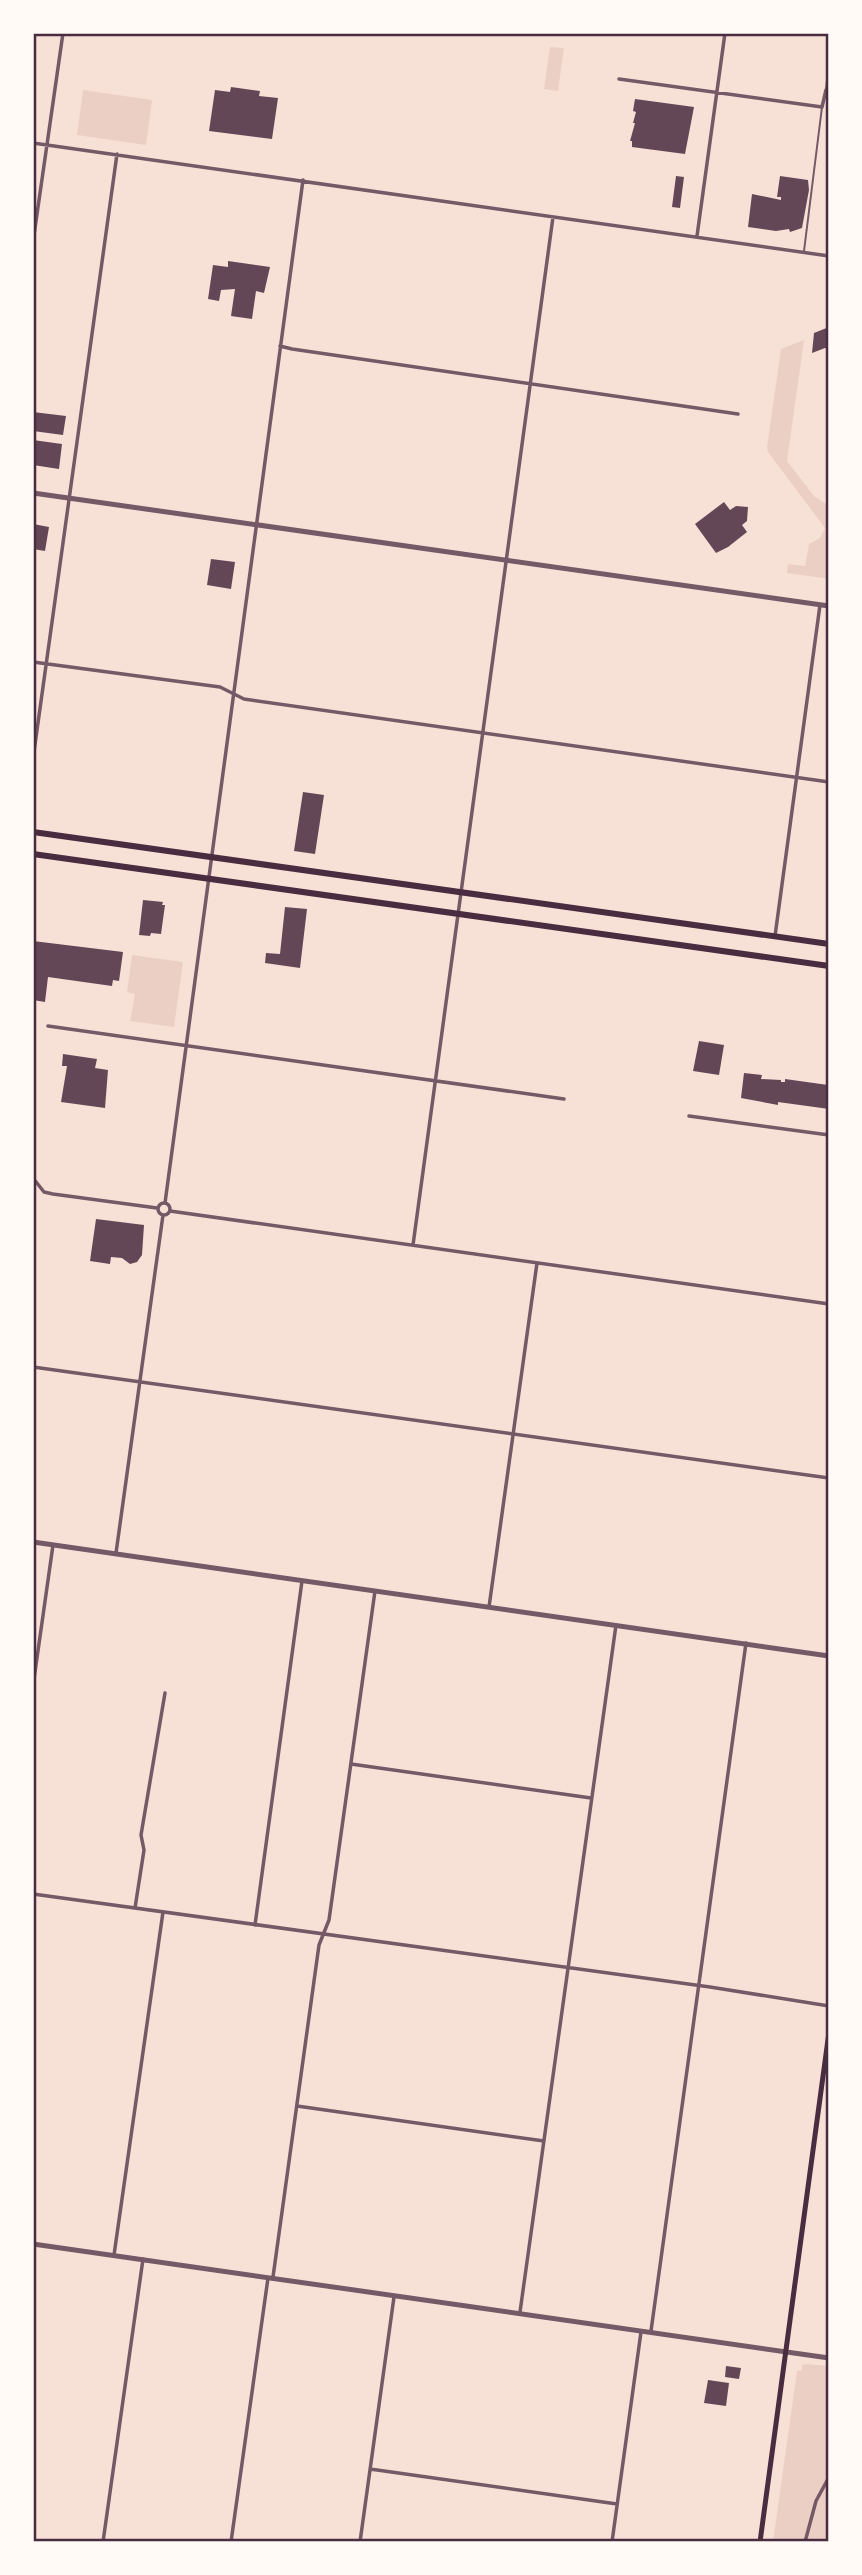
<svg xmlns="http://www.w3.org/2000/svg" width="862" height="2575" viewBox="0 0 862 2575" font-family="Signika,sans-serif">
<style>
.green{fill:#ebcfc5}
.building{fill:#644757}
.lines{fill:none;stroke-linecap:round;stroke-linejoin:round}
.service{stroke:#755966;stroke-width:2}
.minor{stroke:#755966;stroke-width:3.5}
.tertiary{stroke:#755966;stroke-width:5}
.secondary{stroke:#4a2c40;stroke-width:5}
.primary{stroke:#4a2c40;stroke-width:6}
.neatline{fill:none;stroke:#4a2c40;stroke-width:2.5}
</style>
<rect width="100%" height="100%" fill="#f7e1d7"/>
<!-- green -->
<path class="green" d="M550 47 564 48 558 91 544 89Z
M83 90 152 100 146 145 77 135Z
M804 340 787 461 814 496 829 506V579L787 573 788 564 805 566 809 544 820 538 825 528 768 452 767 447 781 349Z
M132 955 183 962 174 1027 130 1021 135 994 127 992Z
M807 2364 829 2366V2542H773L797 2371 802 2370V2365Z"/>
<!-- building -->
<path class="building" d="M231 87 260 91 259 96 278 98 272 139 209 131 215 90 230 92Z
M635 99 694 107 685 154 632 147V141H630L635 123H633L636 112 633 111Z
M676 176 684 177 680 208 672 207Z
M780 176 808 180 809 190 802 228 790 232 789 229 776 231 748 227 752 194 781 200V197H777Z
M228 261 270 267 264 293 256 291 252 319 231 316 235 289 221 290 219 301 208 299 213 265 228 267Z
M829 327V349L825 348 812 353 814 333Z
M33 412 66 416 63 435 33 431Z
M33 440 62 444 59 469 33 465Z
M724 502 730 510 736 506 748 507 747 521 742 525 747 532 728 547 716 553 695 524Z
M33 524 49 527 45 551 33 549Z
M211 559 235 562 231 589 207 585Z
M303 792 324 795 315 854 294 851Z
M143 900 163 902 162 905H165L161 934 151 933 150 936 139 935Z
M285 907 307 909 300 968 265 963 266 953 280 954Z
M33 941 123 952 119 981 113 980 112 986 48 977 45 1002 33 1000Z
M699 1041 724 1045 719 1075 693 1071Z
M63 1054 97 1059 95 1068 108 1070 105 1108 61 1102 67 1066H62Z
M744 1073 762 1075 761 1079 781 1080V1082H785V1079L828 1085 829 1109 778 1102V1105L741 1098Z
M96 1219 144 1225 142 1255 137 1262 130 1264 122 1258 111 1257 110 1264 90 1261Z
M726 2366 741 2368 739 2379 725 2377Z
M708 2380 729 2383 726 2406 704 2403Z"/>
<g class="lines">
<!-- service -->
<path class="service" d="M826 89 829 62
M804 251 822 107"/>
<!-- minor -->
<path class="minor" d="M619 79 822 107 826 90H829
M33 143 829 256
M697 236 725 33
M33 242 63 33
M280 346 292 349 738 414
M33 662 220 687 244 699 829 782
M33 759 117 154
M775 936 820 605
M48 1026 564 1099
M689 1116 829 1135
M33 1178 44 1192 53 1194 157 1208
M158 1209a6 6 0 1 1 12 0a6 6 0 1 1-12 0Z
M165 1203 303 180
M170 1211 829 1304
M413 1245 553 217
M33 1367 829 1478
M116 1553 163 1215
M489 1607 537 1263
M33 1686 53 1545
M351 1764 591 1798
M33 1894 710 1987 829 2006
M135 1908 144 1850 141 1835 165 1693
M255 1925 302 1581
M297 2106 544 2141
M114 2255 163 1912
M273 2277 319 1945 329 1920 375 1591
M520 2312 616 1625
M651 2331 746 1643
M370 2469 617 2504
M103 2542 143 2259
M231 2542 268 2278
M360 2542 394 2297
M612 2542 641 2332
M805 2542 816 2501 829 2477"/>
<!-- tertiary -->
<path class="tertiary" d="M33 493 829 606
M33 1542 829 1656
M33 2244 829 2358"/>
<!-- secondary -->
<path class="secondary" d="M760 2542 829 2032"/>
<!-- primary -->
<path class="primary" d="M33 832 829 944
M33 854 829 966"/>
</g>
<!-- border -->
<rect width="862" height="2575" fill="none" stroke="#fffaf5" stroke-width="70"/>
<rect x="35" y="35" width="792" height="2505" class="neatline"/>
</svg>
